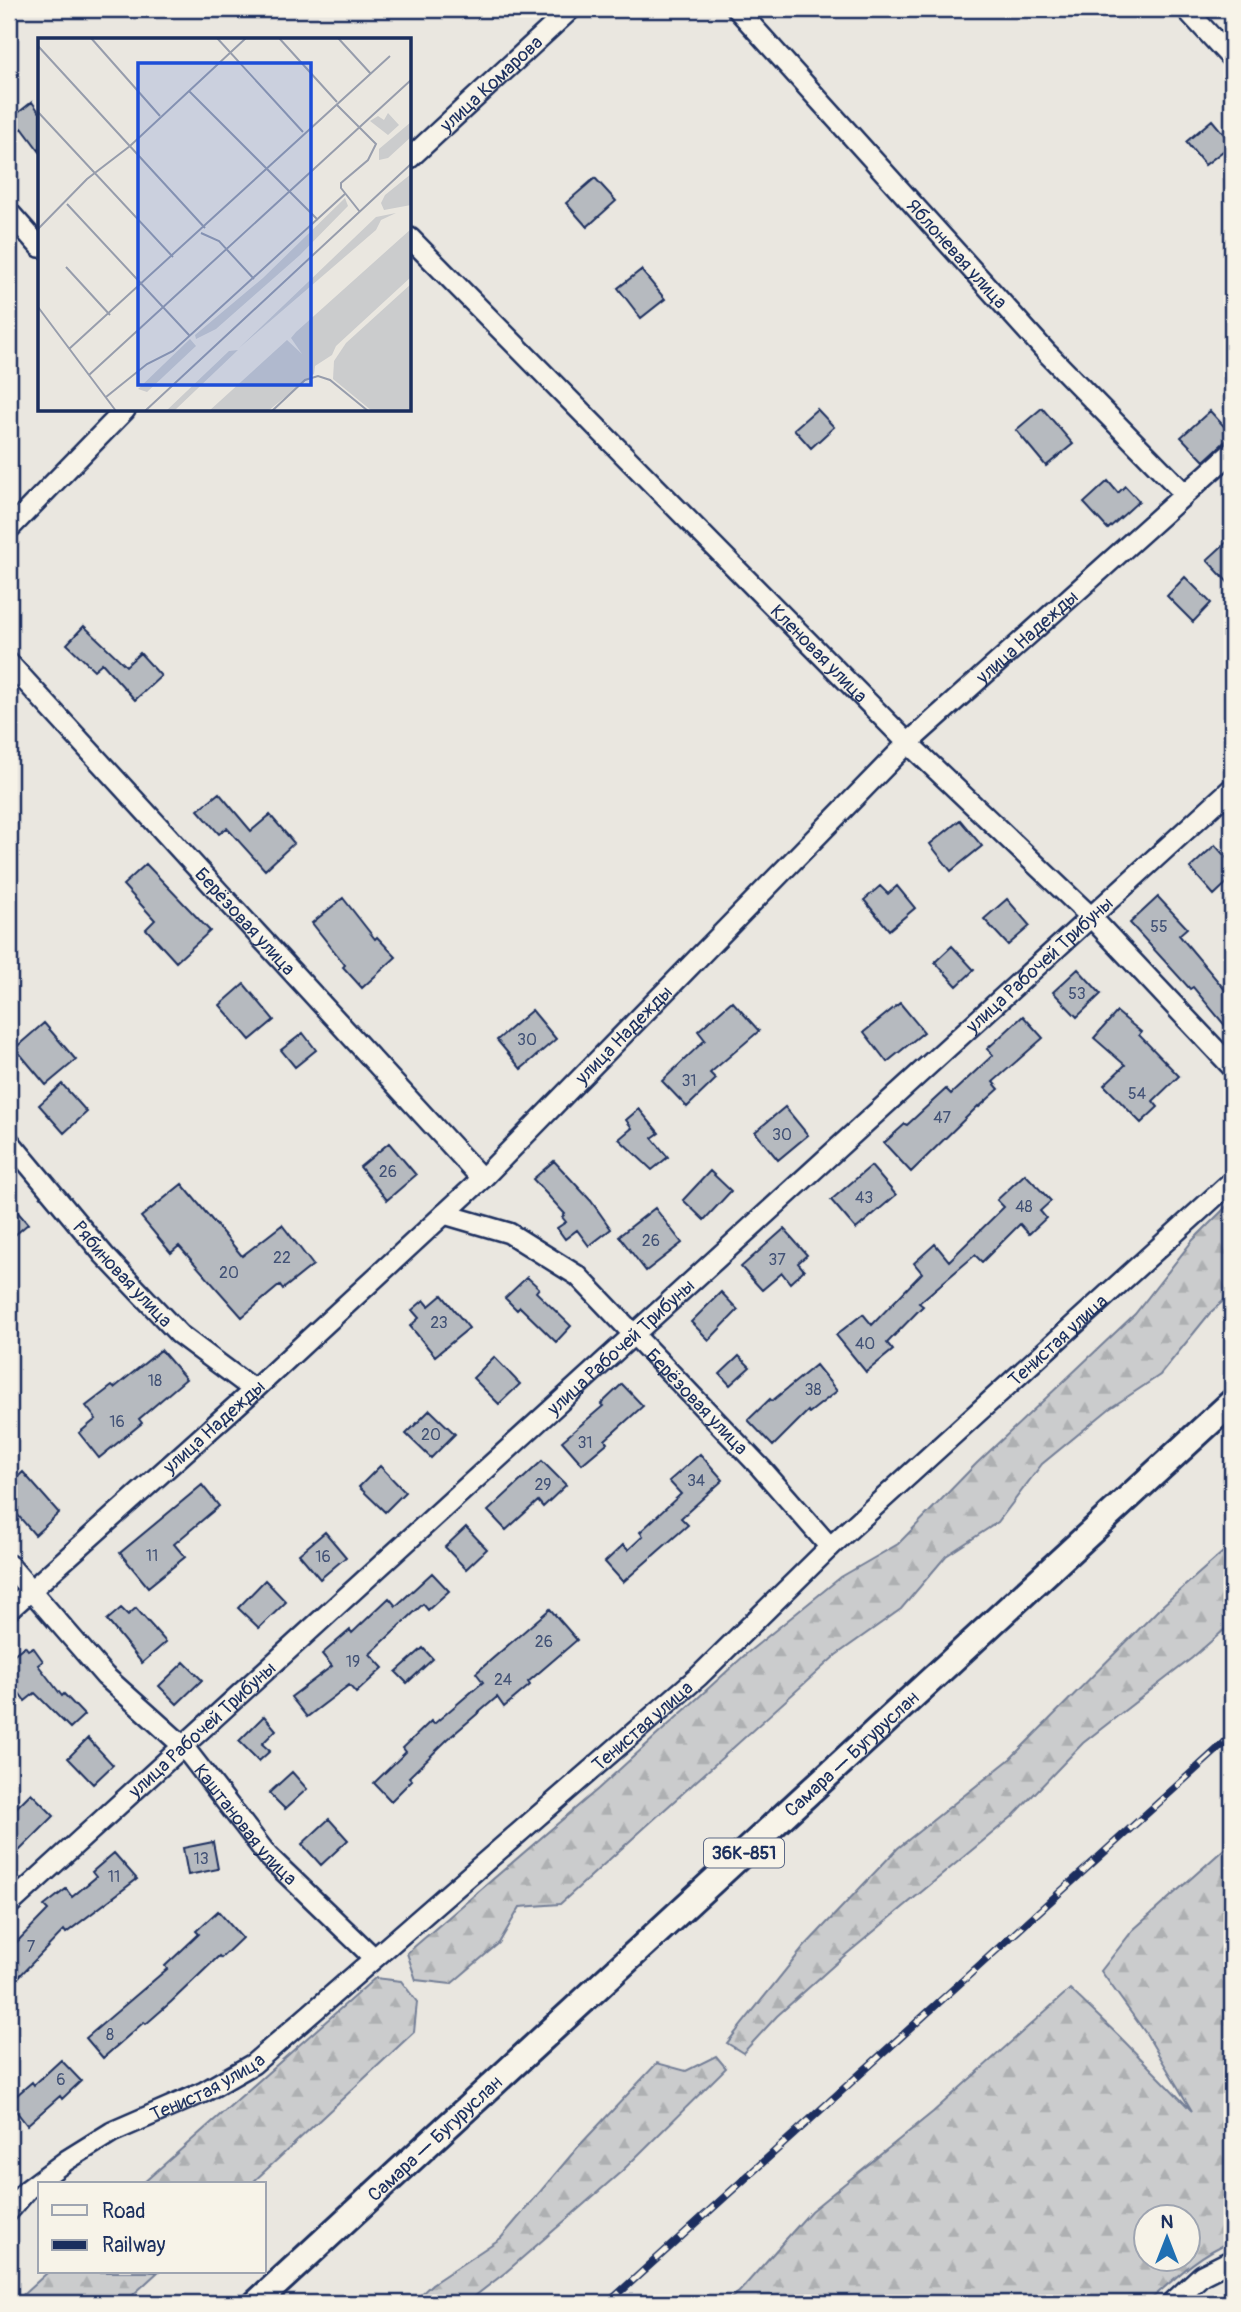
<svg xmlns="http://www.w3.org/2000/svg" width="1241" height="2312" viewBox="0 0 1241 2312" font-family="Pangolin,sans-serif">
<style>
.forest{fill:url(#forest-firs);stroke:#737e96;stroke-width:2;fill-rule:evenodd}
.building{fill:#b6babf;stroke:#1b2f5e;stroke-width:2}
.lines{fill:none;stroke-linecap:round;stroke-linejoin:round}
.minor-casing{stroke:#1b2f5e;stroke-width:24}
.major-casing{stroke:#1b2f5e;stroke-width:30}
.minor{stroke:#f7f3e8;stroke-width:19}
.major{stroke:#f7f3e8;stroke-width:24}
.rail-casing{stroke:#1b2f5e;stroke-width:8}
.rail{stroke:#f7f3e8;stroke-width:5;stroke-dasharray:16;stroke-linecap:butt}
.labels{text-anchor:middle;stroke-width:7;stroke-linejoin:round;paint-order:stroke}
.number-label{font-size:16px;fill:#425276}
.shield{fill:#f7f3e8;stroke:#5d6a87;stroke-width:2}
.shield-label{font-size:18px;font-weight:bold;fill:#1b2f5e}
.street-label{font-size:19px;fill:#1b2f5e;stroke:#f7f3e8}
.inset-road{fill:none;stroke:#979dac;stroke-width:2}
.view{fill:#1d4ed8;fill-opacity:0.15;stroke:#1d4ed8;stroke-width:3.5}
.inset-edge{fill:none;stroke:#1b2f5e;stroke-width:3.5}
</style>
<defs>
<pattern id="forest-firs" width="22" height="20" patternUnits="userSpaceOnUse" patternTransform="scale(1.75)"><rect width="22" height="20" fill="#cbcccd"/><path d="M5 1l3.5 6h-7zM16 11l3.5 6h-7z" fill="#aeb0b2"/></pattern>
</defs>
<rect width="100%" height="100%" fill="#eae7e0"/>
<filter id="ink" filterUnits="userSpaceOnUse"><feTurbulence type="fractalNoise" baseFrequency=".0143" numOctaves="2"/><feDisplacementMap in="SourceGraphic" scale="14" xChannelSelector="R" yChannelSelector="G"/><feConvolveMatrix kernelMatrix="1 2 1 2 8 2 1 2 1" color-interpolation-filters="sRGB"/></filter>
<g filter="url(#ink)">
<!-- forest -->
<path class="forest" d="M1232 1201V1293L1210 1313 1160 1375 1109 1409 1042 1464 998 1522 946 1556 901 1609 836 1655 560 1904 520 1907 499 1943 451 1984 416 1980 407 1953 598 1789 746 1654 841 1577 898 1544 976 1464 1135 1314 1193 1240Z
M1232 1544V1623L1192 1658 1083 1743 1013 1816 843 1957 777 2016 743 2053 727 2043 804 1947 898 1848 1010 1759 1162 1606Z
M1232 1842V2241C1199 2254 1173 2280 1147 2303H725L739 2292 811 2211 933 2112 1070 1989 1119 2036 1192 2111 1147 2035 1101 1971 1133 1930ZM1146 2218H1188V2260H1146Z
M375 1978 401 1981 417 2002 414 2032 251 2184H142Z
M716 2056 726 2068 622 2171 506 2272 466 2303H412L432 2284 501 2238 578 2147 657 2063 686 2071Z
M48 2272H158L124 2303H14Z"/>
<!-- building -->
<path class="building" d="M32 102 40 113V152L22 128 16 133 9 123V120Z
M1212 120 1232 144 1205 165 1186 142Z
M595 178 616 201 587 227 566 203Z
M641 270 665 299 641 318 618 288Z
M1042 408 1073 444 1046 466 1016 430Z
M817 409 834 427 811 448 794 429Z
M1210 411 1232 435 1204 461 1181 437Z
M1108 481 1118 493 1125 486 1139 501 1108 529 1084 503Z
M1232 537V587L1207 560Z
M1185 577 1211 603 1193 622 1167 596Z
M84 626 126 666 140 653 161 676 135 700 102 663 94 670 67 644Z
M219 793 251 831 270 815 294 843 265 870 227 828 219 834 198 810Z
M960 820 982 846 951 871 930 844Z
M1215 845 1232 864V878L1214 895 1190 868Z
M146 864 210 931 176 962 146 929 155 920 123 885Z
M880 886 888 894 897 886 915 908 889 930 864 900Z
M1158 897 1187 928 1179 935 1232 998V1034L1193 987 1190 989 1130 923Z
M343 898 375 939 377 937 396 957 362 988 343 967 345 965 312 923Z
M1007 899 1030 926 1008 945 984 919Z
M952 946 974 970 957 986 935 962Z
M1078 969 1101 994 1077 1017 1053 992Z
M244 984 274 1020 250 1040 220 1005Z
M732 1001 759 1031 710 1073 716 1079 687 1107 662 1081 705 1040 698 1031Z
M900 1003 924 1032 887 1062 864 1032Z
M532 1010 556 1039 521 1069 497 1040Z
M1117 1012 1141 1032 1139 1035 1179 1076 1153 1101 1158 1107 1141 1123 1104 1085 1125 1065 1094 1038Z
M1023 1016 1043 1038 993 1082 999 1089 979 1107 978 1106 911 1172 884 1143 905 1124 907 1125 946 1089 951 1094 993 1055 987 1049Z
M44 1023 76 1060 46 1085 15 1048Z
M303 1033 316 1050 295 1067 281 1050Z
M62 1084 87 1112 64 1133 39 1105Z
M785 1107 808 1135 778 1160 755 1132Z
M639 1109 659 1133 652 1138 668 1157 652 1170 619 1139 632 1128 626 1120Z
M389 1143 416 1175 387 1200 360 1167Z
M554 1161 591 1201 611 1229 589 1246 577 1230 565 1239 557 1228 566 1222 562 1217 565 1214 533 1179Z
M871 1166 896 1195 856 1229 831 1200Z
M710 1171 731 1191 704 1220 683 1200Z
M1025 1174 1051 1201 1040 1211 1046 1218 1029 1234 1020 1224 982 1262 975 1255 919 1303 923 1306 887 1343 893 1350 866 1372 836 1335 863 1314 872 1325 922 1273 914 1263 935 1244 949 1261 1004 1207 997 1200Z
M182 1184 242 1256 282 1225 313 1265 283 1289 280 1285 242 1317 179 1246 171 1253 141 1217Z
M9 1202 28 1224 9 1240Z
M655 1208 682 1243 646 1271 619 1236Z
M784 1229 807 1255 798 1263 804 1270 790 1283 782 1273 762 1290 741 1267Z
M527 1277 539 1288 536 1292 571 1326 556 1342 520 1307 517 1310 505 1298Z
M721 1292 738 1310 709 1340 691 1322Z
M442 1295 469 1328 435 1356 410 1326 419 1318 412 1310 424 1300 429 1306Z
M161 1350 186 1379 139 1419 142 1423 99 1458 79 1433 96 1419 86 1406 112 1386 114 1388Z
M739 1356 750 1367 730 1385 720 1374Z
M494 1357 520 1384 499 1404 473 1378Z
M816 1365 837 1391 809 1413 808 1411 773 1446 748 1420 770 1399 772 1401Z
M622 1384 643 1406 605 1440 607 1443 582 1464 562 1441 603 1406 601 1404Z
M430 1410 455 1434 431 1458 406 1434Z
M700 1454 723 1480 681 1518 688 1525 623 1582 605 1562 623 1545 628 1550 643 1536 640 1532 681 1494 669 1481Z
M542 1461 566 1485 543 1507 538 1501 506 1530 488 1511Z
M380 1466 405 1492 385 1512 359 1487Z
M23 1472 59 1513 35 1535 9 1505V1485Z
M202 1485 219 1506 174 1544 185 1557 148 1587 120 1553Z
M466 1527 487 1549 466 1569 445 1547Z
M325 1532 346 1557 320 1579 299 1554Z
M432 1573 449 1591 428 1610 423 1604 370 1654 383 1668 356 1693 349 1685 307 1717 291 1697 332 1666 322 1654 350 1630 352 1633 389 1598 396 1606Z
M265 1580 286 1602 259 1628 238 1608Z
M121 1608 128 1615 136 1608 166 1642 142 1663 107 1620Z
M550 1609 577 1640 528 1682 530 1685 504 1707 497 1697 448 1739 409 1777 412 1780 391 1801 374 1783 406 1752 403 1748 431 1721 434 1724 483 1682 476 1673Z
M25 1646 28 1650 33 1647 43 1661 38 1665 62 1696 64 1694 84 1715 70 1728 35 1693 25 1701 9 1679V1658Z
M423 1648 433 1659 407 1683 396 1672Z
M184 1662 202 1680 177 1704 159 1686Z
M264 1716 276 1730 262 1744 270 1751 259 1761 239 1741Z
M88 1738 113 1765 93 1784 68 1758Z
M292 1772 307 1789 285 1809 269 1793Z
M31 1793 54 1816 9 1861V1815Z
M329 1819 348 1840 321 1865 302 1844Z
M213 1842 218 1869 188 1875 183 1848Z
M114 1853 137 1879 66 1933 64 1930 9 1987V1950L48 1910 44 1906 66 1889 72 1897 96 1877 92 1872Z
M218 1911 242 1938 221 1958 219 1956 171 2002 146 2024 144 2022 103 2058 86 2038 167 1969 165 1966 199 1934 196 1931Z
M61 2060 81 2081 62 2099 60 2096 27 2125 9 2102 32 2082 34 2085Z"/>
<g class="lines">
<!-- minor casing -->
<g class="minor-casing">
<g id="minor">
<path id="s1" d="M737 9 1048 354 1184 493"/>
<path d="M1186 9 1232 59"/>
<path id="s2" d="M410 158 571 9"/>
<path d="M9 212 40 247"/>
<path id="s3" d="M410 238 908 743 1091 917 1232 1067"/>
<path d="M9 529 125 410"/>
<path id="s4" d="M9 663 482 1179"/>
<path id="s5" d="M9 1141 104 1255 179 1334 254 1390"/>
<path id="s6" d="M444 1214 509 1233 578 1276 761 1468 830 1547"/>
<path id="s7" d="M9 1565 105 1676 183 1746 268 1856 374 1958"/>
<path id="s8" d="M9 1610 254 1390 482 1179 908 743 1232 452"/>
<path id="s9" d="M9 1905 1232 788"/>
<path id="s10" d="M9 2211 27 2190 67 2160 112 2132 204 2092 253 2064 699 1676 830 1547 1232 1181"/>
<path d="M1172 2303 1202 2275 1232 2260"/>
</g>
</g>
<!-- major casing -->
<g class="major-casing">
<g id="major">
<path id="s11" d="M256 2303 1232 1402"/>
</g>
</g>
<!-- minor -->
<use href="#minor" class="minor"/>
<!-- major -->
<use href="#major" class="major"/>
<!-- rail casing -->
<g class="rail-casing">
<path id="rail" d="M608 2303 1232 1736"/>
</g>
<!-- rail -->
<use href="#rail" class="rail"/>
</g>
</g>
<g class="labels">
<!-- number labels -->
<g class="number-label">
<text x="1159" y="932">55</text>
<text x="1077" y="999">53</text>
<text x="527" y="1045">30</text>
<text x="689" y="1086">31</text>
<text x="1137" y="1099">54</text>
<text x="942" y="1123">47</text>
<text x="782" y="1140">30</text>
<text x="388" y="1177">26</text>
<text x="864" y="1203">43</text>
<text x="1024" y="1212">48</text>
<text x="651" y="1246">26</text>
<text x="282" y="1263">22</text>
<text x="777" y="1265">37</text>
<text x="229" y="1278">20</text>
<text x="439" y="1328">23</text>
<text x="865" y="1349">40</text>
<text x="155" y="1386">18</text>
<text x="813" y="1395">38</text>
<text x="117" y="1427">16</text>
<text x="431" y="1440">20</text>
<text x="585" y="1448">31</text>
<text x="696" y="1486">34</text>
<text x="543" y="1490">29</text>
<text x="152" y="1561">11</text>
<text x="323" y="1562">16</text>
<text x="544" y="1647">26</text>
<text x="353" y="1667">19</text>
<text x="503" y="1685">24</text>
<text x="201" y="1864">13</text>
<text x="114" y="1882">11</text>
<text x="31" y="1952">7</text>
<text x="110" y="2040">8</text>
<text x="61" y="2085">6</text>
</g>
<!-- shield labels -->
<rect class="shield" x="704" y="1838.5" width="80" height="29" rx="5"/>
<g class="shield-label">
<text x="744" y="1859">36К-851</text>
</g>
<!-- street labels -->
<g class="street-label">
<text dy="7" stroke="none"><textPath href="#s2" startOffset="110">улица Комарова</textPath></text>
<text dy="7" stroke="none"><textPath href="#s1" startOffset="329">Яблоневая улица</textPath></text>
<text dy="7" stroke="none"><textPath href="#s8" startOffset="1409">улица Надежды</textPath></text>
<text dy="7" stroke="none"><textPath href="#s3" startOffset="583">Кленовая улица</textPath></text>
<text dy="7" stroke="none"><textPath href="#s4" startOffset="350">Берёзовая улица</textPath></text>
<text dy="7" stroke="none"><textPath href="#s9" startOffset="1395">улица Рабочей Трибуны</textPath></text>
<text dy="7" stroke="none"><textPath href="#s8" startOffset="842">улица Надежды</textPath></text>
<text dy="7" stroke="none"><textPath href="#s5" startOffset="175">Рябиновая улица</textPath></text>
<text dy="7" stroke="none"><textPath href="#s10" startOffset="1370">Тенистая улица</textPath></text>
<text dy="7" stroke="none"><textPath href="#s9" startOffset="828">улица Рабочей Трибуны</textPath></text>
<text dy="7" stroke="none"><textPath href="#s6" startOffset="322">Берёзовая улица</textPath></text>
<text dy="7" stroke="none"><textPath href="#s8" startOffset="275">улица Надежды</textPath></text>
<text dy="7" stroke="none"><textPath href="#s10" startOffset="803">Тенистая улица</textPath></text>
<text dy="7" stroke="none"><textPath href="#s9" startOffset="261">улица Рабочей Трибуны</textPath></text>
<text dy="7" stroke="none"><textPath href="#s11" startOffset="810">Самара — Бугуруслан</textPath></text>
<text dy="7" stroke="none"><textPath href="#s7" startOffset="352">Каштановая улица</textPath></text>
<text dy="7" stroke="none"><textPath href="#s10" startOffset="236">Тенистая улица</textPath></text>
<text dy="7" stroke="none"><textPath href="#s11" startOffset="243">Самара — Бугуруслан</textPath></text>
</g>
</g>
<!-- overview -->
<g transform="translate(38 38)">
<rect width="373" height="373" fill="#eae7e0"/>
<path d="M350 75 361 87 350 97 332 83 340 78 346 82ZM373 84V99L350 120 341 122V111ZM373 136V167L346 172 343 165 347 157ZM307 160 310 168 262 217 178 291 158 301 157 297 225 240ZM358 175 343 182 338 192 201 310 338 179ZM373 191V239L298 308 294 317 277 328 276 336 230 373H171L249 302 264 316 253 300 258 294ZM152 301 158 308 109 354 100 351ZM200 312 136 373H128L191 313Z" fill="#cbcccd"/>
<path d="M373 246V373H334L295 341 296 323 308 305Z" fill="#cbcccd"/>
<path class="inset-road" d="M53 0 122 78M179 0 265 94M241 0 299 64M300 0 333 36M0 8 167 190M151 53 280 182M298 66 338 106 330 122 303 145V150L322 174M0 74 135 219M29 166 151 297M0 191 49 141 92 108 208 0M163 195 181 203 216 241M28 229 72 277M0 269 78 373M31 311 352 18M51 337 373 42M68 359 109 326 135 313 308 155M107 373 373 126M234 373 267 342 280 338 292 342 330 373"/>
<path class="view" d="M100 25H273V347H100Z"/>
<rect width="373" height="373" class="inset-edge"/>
</g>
<!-- margin -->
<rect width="1241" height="2312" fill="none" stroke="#f7f3e8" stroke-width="35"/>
<rect x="18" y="18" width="1206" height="2277" fill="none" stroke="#1b2f5e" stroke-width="2.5" filter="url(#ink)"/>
<!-- legend -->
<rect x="38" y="2182" width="228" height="91" fill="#f7f3e8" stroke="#9fa5b1" stroke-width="2"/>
<rect x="52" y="2205" width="35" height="10" fill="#f7f3e8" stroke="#9fa5b1" stroke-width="2"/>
<text x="102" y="2218" font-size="21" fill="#1b2f5e">Road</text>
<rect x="52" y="2240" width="35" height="10" fill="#1b2f5e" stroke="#9fa5b1" stroke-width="2"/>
<text x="102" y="2252" font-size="21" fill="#1b2f5e">Railway</text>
<!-- north arrow -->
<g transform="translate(1167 2238)"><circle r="33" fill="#f7f3e8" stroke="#9fa5b1" stroke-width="2"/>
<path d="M0-5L12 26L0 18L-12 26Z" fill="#1f6fb2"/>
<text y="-10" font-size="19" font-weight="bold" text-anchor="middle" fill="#1b2f5e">N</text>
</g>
</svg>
